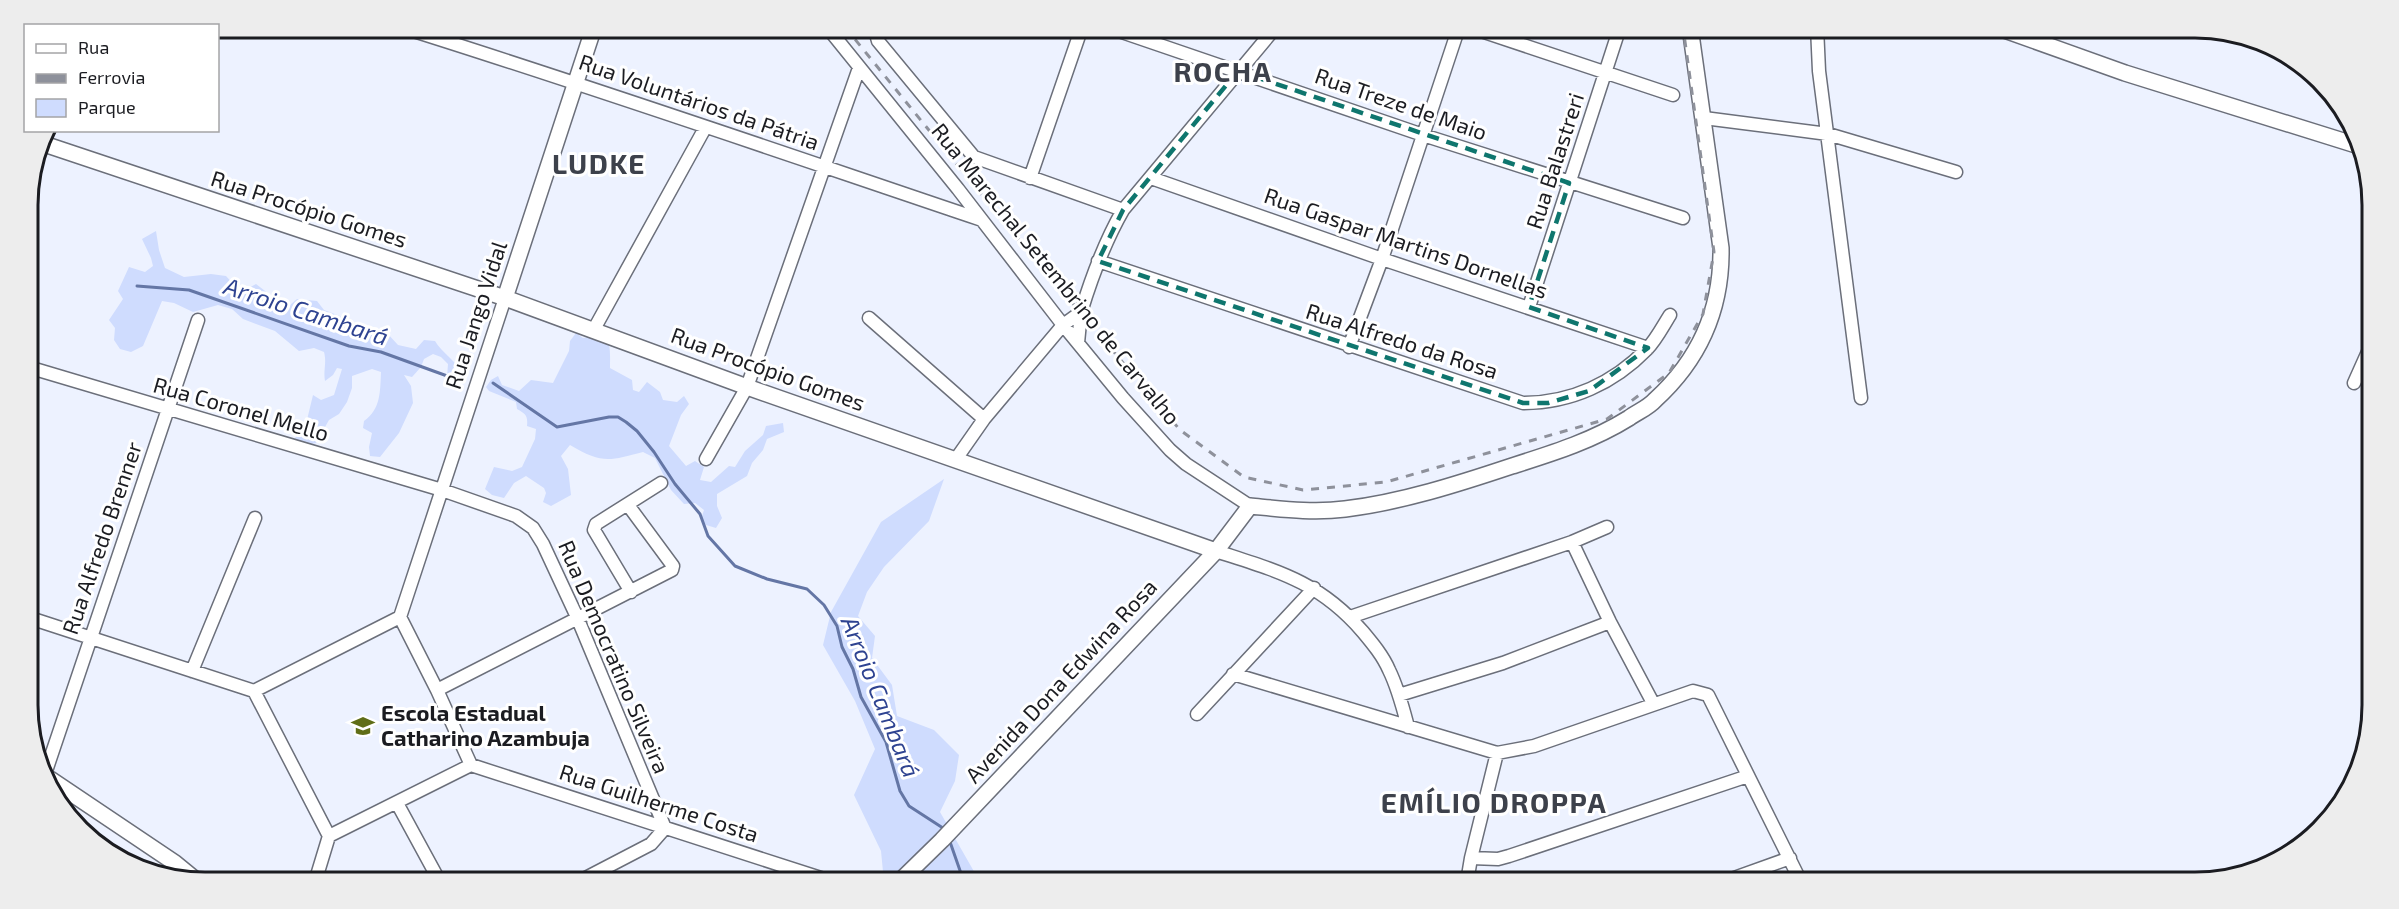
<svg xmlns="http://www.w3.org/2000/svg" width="2399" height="909" viewBox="0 0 2399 909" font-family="'Exo 2',sans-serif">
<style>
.green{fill:#cfdcfe}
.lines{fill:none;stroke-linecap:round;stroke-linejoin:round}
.stream{stroke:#6476a5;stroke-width:3}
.minor-casing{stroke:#6b6f7a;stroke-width:15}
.tertiary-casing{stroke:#6b6f7a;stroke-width:18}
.minor{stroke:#fff;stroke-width:12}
.tertiary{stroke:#fff;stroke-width:15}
.rail{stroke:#8e919b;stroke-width:3;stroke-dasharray:8 8;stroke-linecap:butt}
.marked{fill:none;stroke:#0f766e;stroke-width:4.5;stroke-dasharray:12 8;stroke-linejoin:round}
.labels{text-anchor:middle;stroke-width:6;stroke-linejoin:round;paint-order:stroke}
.street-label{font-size:22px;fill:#1b1c21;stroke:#fff}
.poi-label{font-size:22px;font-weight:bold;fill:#1b1c21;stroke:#fff;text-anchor:start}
.water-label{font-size:24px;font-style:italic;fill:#2e4391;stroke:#fff}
.district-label{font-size:28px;font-weight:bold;letter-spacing:1.5px;fill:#3d414b;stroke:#fff}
.rim{fill:none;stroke:#1b1c21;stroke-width:3}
</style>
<rect width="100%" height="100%" fill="#edf2ff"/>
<!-- green -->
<path class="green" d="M156 231 159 250 165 268 184 277 211 274 226 276 236 287 245 290 256 284 269 294V308L283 311 297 299 317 301 324 310 340 316 348 329 387 333 398 345 416 349 424 340 435 341C442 353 454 359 461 371L455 380 447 377 448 364 441 357 433 354 424 359 421 367 412 377 404 375 411 386 413 403 399 433 380 457 370 456 369 447 372 433 363 428 364 421C381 409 380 392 381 372L372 369 352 376V388L347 402 339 414 329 420 316 443 307 445 295 439 298 428 306 424 313 395 321 400 334 395 342 369 337 368 333 375 325 381C323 370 327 363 324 352L314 348 299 351 275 331 243 319 232 309 218 305 193 312 174 303 162 301 143 346 131 352 120 349 114 340 115 328 109 320 123 299 118 291 129 267 145 272 153 266 151 258 142 239Z
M576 333 583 338C613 333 610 344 610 368L632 380 633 390 639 392 647 382 660 392 663 400 677 402 684 396 689 404 681 415 669 446 686 466 695 461 704 467 700 480 711 482 729 466 735 467 745 451 763 435 766 426 783 423 784 432 767 439 763 450 752 463 747 476 717 494V506L722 518 716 528 706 525 701 519 704 510 695 503 684 504 671 490 655 458 643 452C609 461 602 464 570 445L561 456 568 469 571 495 551 506 543 502 546 493 544 488 526 476 514 483 504 498 492 495 485 489 494 467 512 471 522 467 535 439 536 429 527 426C528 416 526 414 517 409L516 402 489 391 486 387 491 380 498 376 502 385 519 391 531 380 553 383 569 351 570 341Z
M944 479 929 521 884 567 867 592 858 616 875 636 872 658 892 685 897 716 934 730 959 755 955 781 940 812 980 882H884L881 851 854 795 875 749 855 701 823 645 831 612 881 522Z"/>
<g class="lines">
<!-- stream -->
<path class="stream" d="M137 286 189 290 349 346 381 352 450 377 461 373
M493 383 557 427 609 417H618L626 422 637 431 654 452 675 484 700 514 708 536 735 566 767 579 807 589 824 605 837 626 842 647 853 669 861 697 886 742 900 791 909 806 946 830
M949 839 964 882"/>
<!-- minor casing -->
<g class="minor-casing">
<path id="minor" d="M401 27C596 88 789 155 982 220
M827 27 958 189 1063 325 1123 398 1170 450 1186 464 1250 506
M874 27 878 41 974 157 1123 210
M1107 27 1423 135 1683 218
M1469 27 1673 95
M1817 27 1819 71 1861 398
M1704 118 1828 134 1956 172
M1030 178 1082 27
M1151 178 1382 259 1648 348
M1098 261 1523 403C1571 403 1614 383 1647 349 1656 340 1663 326 1670 315
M1529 307 1620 27
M869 318 984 419
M593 331 705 128
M1078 343 1081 312
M1349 347 1382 259 1459 27
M28 367 442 490 516 516 533 528 543 544 577 617 665 828 651 844 578 882
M2354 383 2371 345
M706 459 747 387 859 68
M956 459 984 419 1063 325 1081 312C1092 276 1104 243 1123 210L1276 27
M1572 542 1610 622 1653 703
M1216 551C1277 571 1319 581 1363 632 1373 644 1383 656 1389 670 1398 688 1403 708 1408 727
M631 592 594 530 596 524 661 483
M400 617 505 298
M1350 617 1572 542 1607 527
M30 618 254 691
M192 671 255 518
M1233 674 1497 753 1534 746 1693 691 1708 695 1801 882
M437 690 672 570 673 566 628 505
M1399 695 1503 663 1610 622
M1197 714 1314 588
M471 765 437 690 400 617 254 691 329 836 471 765 833 882
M46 771 198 320
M397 803 440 882
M1471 858 1498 859 1509 856 1748 776
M315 882 329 836
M1467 882 1471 858 1497 753
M1723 882 1790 858"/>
</g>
<!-- tertiary casing -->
<g class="tertiary-casing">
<path id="tertiary" d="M1996 27 2125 73 2356 145
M41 143 505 298 747 387 1216 551
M505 298 594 27
M50 779 175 863 197 881
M899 882 942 840 1216 551 1250 506C1282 509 1313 513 1345 509 1402 502 1458 484 1512 466 1553 453 1592 441 1629 418 1637 412 1648 408 1655 400 1700 359 1722 309 1721 248L1690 27"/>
</g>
<!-- minor -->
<use href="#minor" class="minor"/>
<!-- tertiary -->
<use href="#tertiary" class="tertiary"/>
<!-- rail -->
<path class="rail" d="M845 27 1002 220 1180 430 1244 477 1303 490 1386 482 1607 419 1669 373 1703 314 1714 252 1683 27"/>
</g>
<!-- marked area -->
<path class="marked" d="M1238 71 1569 183 1529 307 1648 348 1589 391 1548 403H1523L1098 261 1123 210Z"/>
<!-- icons -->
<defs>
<g id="school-bare" transform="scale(1.8)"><path d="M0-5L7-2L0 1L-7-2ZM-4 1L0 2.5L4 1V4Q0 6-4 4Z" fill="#5f6d17" stroke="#fff" stroke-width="2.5" paint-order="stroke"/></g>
</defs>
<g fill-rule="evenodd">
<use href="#school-bare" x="363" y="726"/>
</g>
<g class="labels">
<!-- street labels -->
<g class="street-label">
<text transform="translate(699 102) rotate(19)" y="8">Rua Voluntários da Pátria</text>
<text transform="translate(1401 104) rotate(19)" y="8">Rua Treze de Maio</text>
<text transform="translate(1555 161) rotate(-72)" y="8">Rua Balastreri</text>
<text transform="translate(309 209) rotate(18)" y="8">Rua Procópio Gomes</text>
<text transform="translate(1406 243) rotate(19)" y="8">Rua Gaspar Martins Dornellas</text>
<text transform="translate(1056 274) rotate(51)" y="8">Rua Marechal Setembrino de Carvalho</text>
<text transform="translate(476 315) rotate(-72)" y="8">Rua Jango Vidal</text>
<text transform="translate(1402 341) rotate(18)" y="8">Rua Alfredo da Rosa</text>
<text transform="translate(768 369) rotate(20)" y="8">Rua Procópio Gomes</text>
<text transform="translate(241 409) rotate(16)" y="8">Rua Coronel Mello</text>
<text transform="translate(102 538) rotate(-71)" y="8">Rua Alfredo Brenner</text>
<text transform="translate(614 657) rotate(67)" y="8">Rua Democratino Silveira</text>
<text transform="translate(1061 681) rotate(-47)" y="8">Avenida Dona Edwina Rosa</text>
<text transform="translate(659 803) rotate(18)" y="8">Rua Guilherme Costa</text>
</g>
<!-- poi labels -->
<g class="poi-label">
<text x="381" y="721">Escola Estadual<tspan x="381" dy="25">Catharino Azambuja</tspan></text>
</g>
<!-- water labels -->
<g class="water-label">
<text transform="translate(306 312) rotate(18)" y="8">Arroio Cambará</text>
<text transform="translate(880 697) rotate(68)" y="8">Arroio Cambará</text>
</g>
<!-- district labels -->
<g class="district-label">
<text x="1223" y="82">ROCHA</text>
<text x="599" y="174">LUDKE</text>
<text x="1494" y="813">EMÍLIO DROPPA</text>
</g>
</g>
<!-- crop -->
<path d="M0 0H2399V909H0ZM205 38H2195A167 167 0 0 1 2362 205V705A167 167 0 0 1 2195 872H205A167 167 0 0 1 38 705V205A167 167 0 0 1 205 38Z" fill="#ededed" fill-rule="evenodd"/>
<path class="rim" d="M205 38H2195A167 167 0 0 1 2362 205V705A167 167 0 0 1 2195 872H205A167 167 0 0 1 38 705V205A167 167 0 0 1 205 38Z"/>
<!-- legend -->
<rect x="24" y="24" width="195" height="108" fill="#ffffff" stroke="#a4a4a6" stroke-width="1.5"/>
<rect x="36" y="44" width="30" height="9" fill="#ffffff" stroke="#a4a4a6" stroke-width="1.5"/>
<text x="78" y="54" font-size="18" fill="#1b1c21">Rua</text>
<rect x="36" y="74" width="30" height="9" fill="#8e919b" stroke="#a4a4a6" stroke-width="1.5"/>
<text x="78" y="84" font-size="18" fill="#1b1c21">Ferrovia</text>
<rect x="36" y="99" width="30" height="18" fill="#cfdcfe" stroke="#a4a4a6" stroke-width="1.5"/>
<text x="78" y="114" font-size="18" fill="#1b1c21">Parque</text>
</svg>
